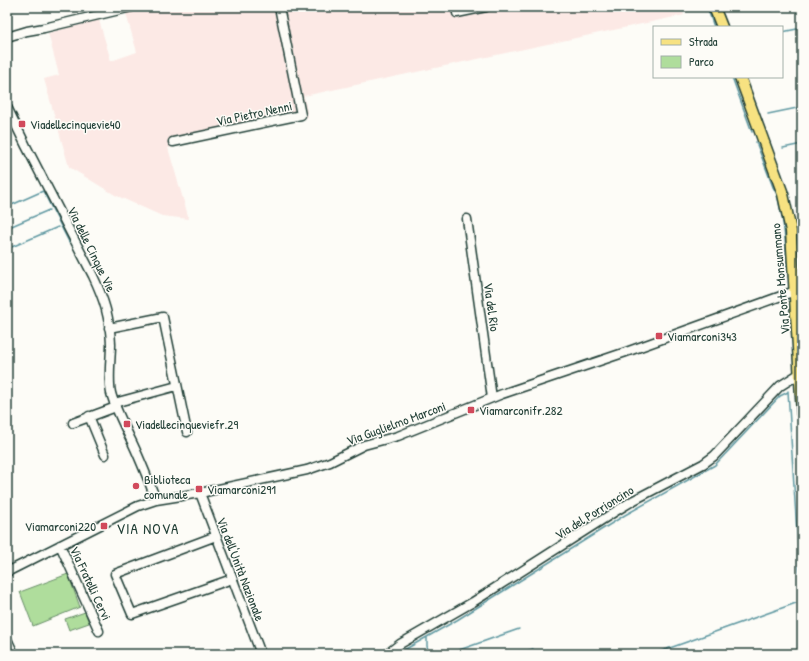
<svg xmlns="http://www.w3.org/2000/svg" width="809" height="661" viewBox="0 0 809 661" font-family="'Patrick Hand',sans-serif">
<style>
.built{fill:#fce9e5}
.green{fill:#afdd9c;stroke:#678d68}
.lines{fill:none;stroke-linecap:round;stroke-linejoin:round}
.stream{stroke:#6099a2;stroke-width:1.5}
.minor-casing{stroke:#1f3d34;stroke-width:11}
.major-casing{stroke:#1f3d34;stroke-width:13}
.minor{stroke:#fdfcf7;stroke-width:8}
.major{stroke:#f7e281;stroke-width:10}
.poi-dot{fill:#d1495b;stroke:#fdfcf7;stroke-width:1.5}
.labels{text-anchor:middle;stroke-width:3;stroke-linejoin:round;paint-order:stroke}
.street-label{font-size:13px;fill:#1f3d34;stroke:#fdfcf7}
.poi-label{font-size:13px;fill:#1f3d34;stroke:#fdfcf7;text-anchor:start}
.quarter-label{font-size:15px;letter-spacing:1px;fill:#1f3d34;stroke:#fdfcf7}
</style>
<rect width="100%" height="100%" fill="#fdfcf7"/>
<filter id="ink" filterUnits="userSpaceOnUse"><feTurbulence type="fractalNoise" baseFrequency=".025" numOctaves="2"/><feDisplacementMap in="SourceGraphic" scale="8" xChannelSelector="R" yChannelSelector="G"/><feConvolveMatrix kernelMatrix="1 2 1 2 8 2 1 2 1" color-interpolation-filters="sRGB"/></filter>
<g filter="url(#ink)">
<!-- built -->
<path class="built" d="M124 7H681L684 15 304 96 308 117 168 148 189 219 162 216 115 195 69 167 44 79 59 75 48 33 99 20 111 61 137 52Z"/>
<!-- green -->
<path class="green" d="M68 574 80 607 33 626 20 592Z
M85 612 89 623 69 630 65 619Z"/>
<g class="lines">
<!-- stream -->
<path class="stream" d="M707 7 714 27
M782 32 802 28
M732 77 752 132
M768 114 802 107
M7 128V127
M756 142 773 187C778 194 778 199 780 208 786 231 786 253 788 277
M783 148 802 144
M7 207 43 191 69 242
M7 228 49 210
M796 234 802 231
M7 249 58 227
M790 306 794 364
M788 391 802 612
M427 638V646L429 654
M397 654 457 620 625 515 715 465 780 396 788 392
M448 654 519 629
M518 654 533 649
M593 654 601 651
M653 654 796 603"/>
<!-- minor casing -->
<g class="minor-casing">
<path id="minor" d="M456 7 457 13 486 7
M7 37 27 31 44 28 132 7
M7 107 26 146 93 276C104 299 110 318 111 344 111 358 108 379 111 393 115 408 123 423 130 438 140 458 148 479 156 500
M173 142 301 115 279 7
M467 219 492 398
M109 328 163 317 187 432
M114 403 177 386
M89 416 105 455
M73 423 116 407
M200 493 261 654
M216 536 115 574 132 614 232 579
M60 545 99 631
M7 572 138 506 156 500 200 493 307 470 330 462 364 445 398 436 502 394 626 352 795 291
M7 639 14 654
M387 654 400 644 473 602 616 511 634 500 703 464 714 456 780 386 799 374"/>
</g>
<!-- major casing -->
<g class="major-casing">
<path id="major" d="M714 7 722 27
M740 77 783 194 791 231 802 414"/>
</g>
<!-- minor -->
<use href="#minor" class="minor"/>
<!-- major -->
<use href="#major" class="major"/>
</g>
</g>
<!-- markers -->
<g class="poi-dot">
<rect x="18" y="120" width="8" height="8" rx="2"/>
<rect x="655" y="332" width="8" height="8" rx="2"/>
<rect x="467" y="406" width="8" height="8" rx="2"/>
<rect x="123" y="420" width="8" height="8" rx="2"/>
<circle cx="136" cy="486" r="4"/>
<rect x="195" y="485" width="8" height="8" rx="2"/>
<rect x="100" y="522" width="8" height="8" rx="2"/>
</g>
<g class="labels">
<!-- street labels -->
<g class="street-label">
<text transform="translate(254 113) rotate(-12)" y="5">Via Pietro Nenni</text>
<text transform="translate(92 249) rotate(64)" y="5">Via delle Cinque Vie</text>
<text transform="translate(780 279) rotate(-95)" y="5">Via Ponte Monsummano</text>
<text transform="translate(492 307) rotate(82)" y="5">Via del Rio</text>
<text transform="translate(396 423) rotate(-20)" y="5">Via Guglielmo Marconi</text>
<text transform="translate(594 512) rotate(-32)" y="5">Via del Porrioncino</text>
<text transform="translate(241 569) rotate(69)" y="5">Via dell'Unità Nazionale</text>
<text transform="translate(91 583) rotate(65)" y="5">Via Fratelli Cervi</text>
</g>
<!-- poi labels -->
<g class="poi-label">
<text x="30" y="129">Viadellecinquevie40</text>
<text x="667" y="341">Viamarconi343</text>
<text x="479" y="415">Viamarconifr.282</text>
<text x="135" y="429">Viadellecinqueviefr.29</text>
<text x="144" y="484">Biblioteca<tspan x="144" dy="15">comunale</tspan></text>
<text x="207" y="494">Viamarconi291</text>
<text x="96" y="531" text-anchor="end">Viamarconi220</text>
</g>
<!-- quarter labels -->
<g class="quarter-label">
<text x="148" y="534">VIA NOVA</text>
</g>
</g>
<!-- margin -->
<rect width="809" height="661" fill="none" stroke="#fdfcf7" stroke-width="24"/>
<rect x="12" y="12" width="785" height="637" fill="none" stroke="#1f3d34" stroke-width="1.5" filter="url(#ink)"/>
<!-- legend -->
<rect x="653" y="26" width="130" height="52" fill="#fdfcf7" stroke="#a4b0a9"/>
<rect x="661" y="39" width="20" height="6" fill="#f7e281" stroke="#a4b0a9"/>
<text x="689" y="46" font-size="12" fill="#1f3d34">Strada</text>
<rect x="661" y="56" width="20" height="12" fill="#afdd9c" stroke="#a4b0a9"/>
<text x="689" y="66" font-size="12" fill="#1f3d34">Parco</text>
</svg>
